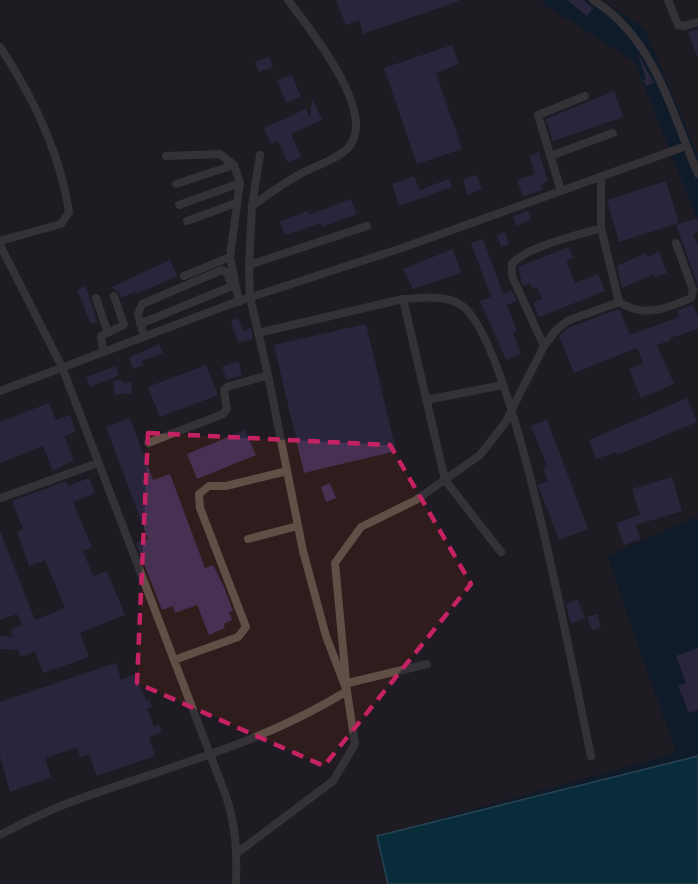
<svg xmlns="http://www.w3.org/2000/svg" width="698" height="884" viewBox="0 0 698 884" font-family="Mulish,sans-serif">
<style>
.industrial{fill:#2f1c1c}
.water{fill:#00424f;stroke:#437480;stroke-width:1.5}
.building{fill:#473152}
.lines{fill:none;stroke-linecap:round;stroke-linejoin:round}
.minor{stroke:#614e47;stroke-width:8}
.marked{fill:none;stroke:#c42263;stroke-width:4.5;stroke-dasharray:12 8;stroke-linejoin:round}
</style>
<rect width="100%" height="100%" fill="#101b2a"/>
<!-- industrial -->
<path class="industrial" d="M0 0H541L546 6 634 61 698 222V516L607 556 676 753 377 836 388 884H0Z
M602 0H698V155L645 29Z"/>
<!-- water -->
<path class="water" d="M698 756V884H388L377 836Z"/>
<!-- building -->
<path class="building" d="M336 0H459V1L363 34 359 20 346 25Z
M567 0H583L593 8 587 16Z
M698 29V56H697L688 32Z
M452 45 459 64 436 73 462 149 417 164 384 68Z
M638 54 654 83 646 86 643 80 646 79Z
M269 57 273 67 259 72 255 62Z
M292 75 301 97 286 103 277 80Z
M614 91 623 117 553 141 546 119Z
M312 98 322 120 291 134 301 157 288 163 278 141 271 144 264 128 306 109 310 118Z
M539 152 548 181 541 184 543 190 523 196 517 180 535 174 529 156Z
M476 175 482 189 467 195 463 180Z
M414 176 420 190 449 179 452 187 399 206 392 184Z
M666 181 679 223 619 242 607 200Z
M351 199 357 214 322 227 321 223 285 235 280 221 308 211 309 215Z
M528 211 531 220 516 226 513 216Z
M697 218 698 232 693 234 698 246V285L676 225Z
M505 232 509 244 501 247 497 235Z
M483 239 503 294 512 291 517 301 507 305 517 331 513 333 521 354 506 360 480 301 491 297 471 243Z
M569 247 573 258 566 260 575 283 598 274 605 291 539 317 533 302 542 299 537 287 533 289 530 283 523 286 518 267Z
M453 249 461 273 413 289 403 269Z
M659 252 667 273 655 277 654 274 622 288 617 266 645 253 647 257Z
M170 260 177 276 137 294 136 291 121 298 119 292 114 290 112 287Z
M86 286 97 322 91 324 77 290Z
M693 304 698 318V329L670 338 671 340 657 345 674 384 641 398 629 369 643 363 637 348 574 373 559 336 570 327 619 309 630 335 679 317 677 311Z
M238 318 243 331 251 328 253 339 238 342 231 321Z
M366 324 396 451 304 473 274 345Z
M159 344 163 353 142 361 144 365 133 369 129 358Z
M238 361 242 375 227 380 222 367Z
M206 365 218 395 160 417 148 387Z
M116 366 119 375 90 387 86 377Z
M121 380 123 383 131 382 132 393 115 395 113 381Z
M687 398 697 422 617 455 616 452 596 459 589 440Z
M49 403 56 420 70 415 76 432 64 436 74 460 53 471 43 446 0 463V422Z
M130 418 153 480 170 474 205 568 213 565 224 587 233 611 229 612 232 620 224 624 225 628 209 635 197 605 175 613 173 606 162 610 136 543 148 539 106 427Z
M547 420 588 529 559 540 538 485 548 481 543 468 547 466 531 426Z
M245 430 256 455 197 479 187 454Z
M672 477 682 511 636 525 640 539 624 545 616 523 640 515 632 489Z
M89 478 95 493 73 502 92 547 83 551 93 576 107 571 125 615 80 633 89 657 43 673 35 651 21 657 18 650 0 649V636L13 637 10 630 22 625 17 614 0 620V531L35 620 65 608 45 560 29 566 17 532 23 529 12 501 66 481 68 486Z
M330 483 336 498 326 502 321 487Z
M578 600 585 618 571 624 566 604Z
M597 614 601 627 592 630 587 617Z
M698 648V710L689 713 678 686 686 683 676 656Z
M116 663 121 680 136 674 146 701 149 699 152 707 147 708 154 727 159 725 162 732 149 737 155 756 97 776 89 754 80 757 77 747 45 758 51 777 10 792 0 756V702Z"/>
<g class="lines">
<!-- minor -->
<path class="minor" d="M593 0C654 37 671 111 698 174
M668 0 678 25 684 26 698 22
M0 47C33 97 60 152 69 212L61 224 0 241
M166 156 220 154 234 165 240 183 230 257 239 302
M550 156 613 133
M601 177V228L619 302
M176 184 234 165
M561 191 538 115 585 96
M179 205 240 183
M252 206C268 194 284 183 302 173 317 165 334 161 347 149 381 116 309 28 288 0
M187 221 236 203
M0 245 62 367 226 796C236 826 237 853 236 884
M249 265 367 226
M184 276 230 257
M96 298 108 333
M403 299C422 298 444 294 461 305 514 339 574 680 591 756
M140 324 232 286
M258 333 403 299 445 480 501 552
M144 337 138 314 142 304 222 270 227 273 231 284
M544 346 512 276V264C525 247 579 235 601 228
M103 352 101 336 124 325 114 296
M0 391 236 302 399 249 686 146
M426 400 503 385
M148 443 223 414 227 409 224 390 227 387 268 375
M1 498 98 463
M248 539 298 526
M174 660 238 637 246 627 200 508 199 494 209 486H226L287 471
M348 683 427 664
M0 835C23 823 47 811 71 802 166 767 260 745 347 691L335 563 361 527 416 500 480 455 505 423 544 346 557 329 567 321 619 302C644 318 665 309 691 298L693 290 676 243
M237 853 333 781 355 744 347 691 326 636 303 551 268 375 250 297 249 265 252 206 260 155"/>
</g>
<!-- marked area -->
<path d="M0 0H698V884H0ZM148 433 390 445 471 584 324 766 137 683Z" fill="#101b2a" fill-opacity=".55" fill-rule="evenodd"/>
<path class="marked" d="M148 433 390 445 471 584 324 766 137 683Z"/>
</svg>
